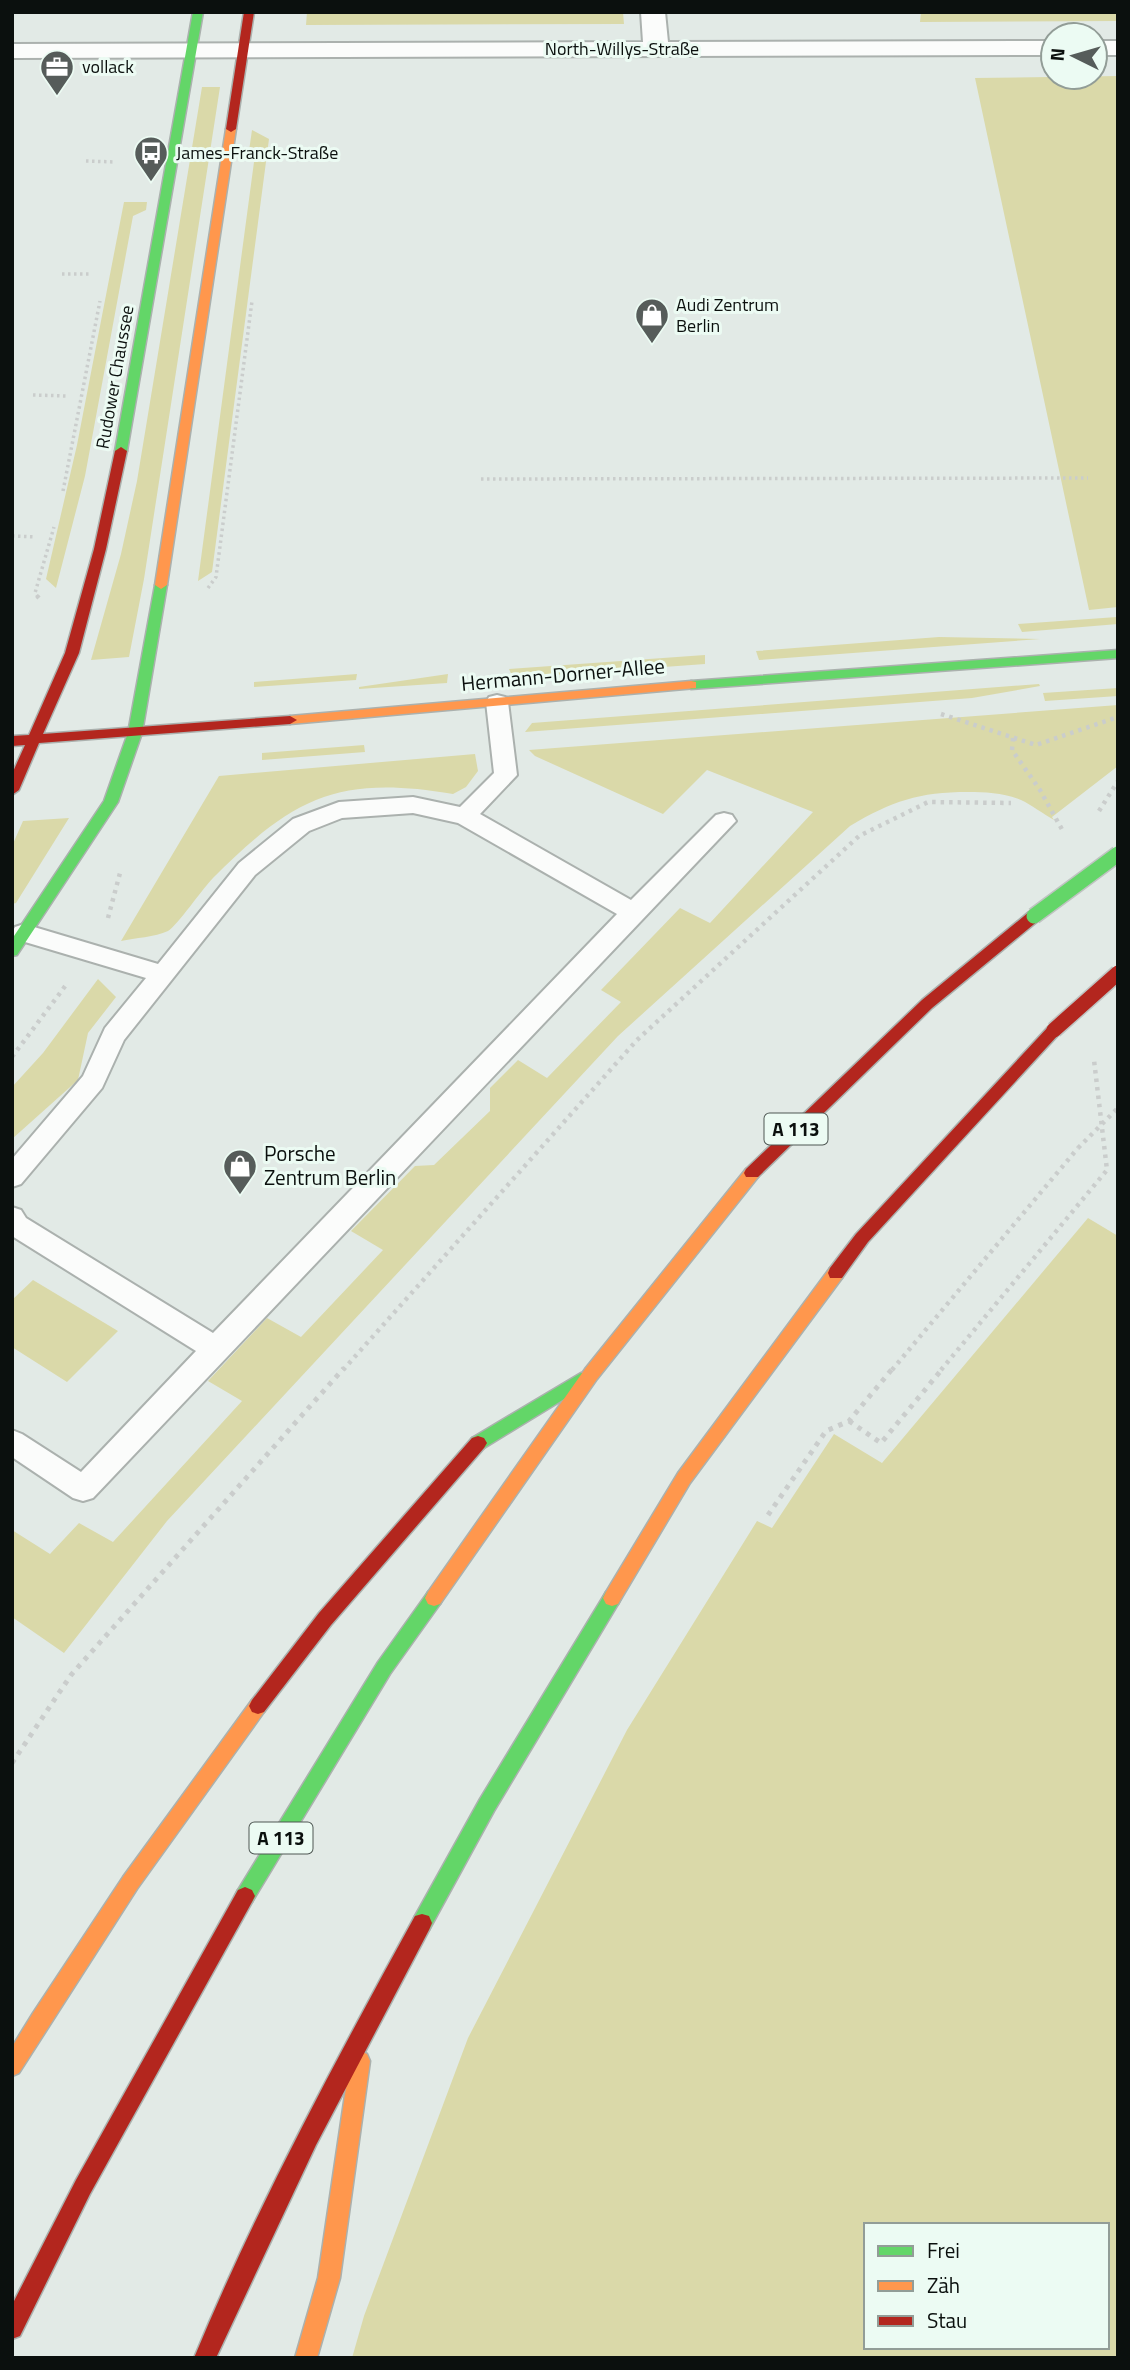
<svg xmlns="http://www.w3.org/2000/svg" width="1130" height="2370" viewBox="0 0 1130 2370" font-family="'Titillium Web',sans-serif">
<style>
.green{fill:#dad9a9;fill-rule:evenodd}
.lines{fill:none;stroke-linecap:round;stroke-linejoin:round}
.lane-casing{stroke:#abb1ae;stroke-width:4}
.street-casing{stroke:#abb1ae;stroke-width:4}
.fast-casing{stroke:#abb1ae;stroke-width:3}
.slow-casing{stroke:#abb1ae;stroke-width:3}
.jam-casing{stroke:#abb1ae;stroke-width:3}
.path-far2{stroke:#cacdcc;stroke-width:3.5;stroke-dasharray:2.5 3.5;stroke-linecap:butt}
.path-far1{stroke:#cacdcc;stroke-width:4.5;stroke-dasharray:3.5 5;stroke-linecap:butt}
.path{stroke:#cacdcc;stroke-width:5;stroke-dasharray:4.5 6;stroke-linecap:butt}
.lane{fill:#fbfcfb;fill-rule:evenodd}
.street{fill:#fbfcfb;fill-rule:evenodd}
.fast{fill:#63d668;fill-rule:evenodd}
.slow{fill:#ff974d;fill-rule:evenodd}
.jam{fill:#b3261e;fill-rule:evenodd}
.fast-bridge-casing{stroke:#bfc3c1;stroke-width:18;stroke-linecap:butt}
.jam-bridge-casing{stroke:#bfc3c1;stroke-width:18;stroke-linecap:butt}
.path-bridge{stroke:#cacdcc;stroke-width:4.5;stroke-dasharray:3.5 5;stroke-linecap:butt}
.fast-bridge{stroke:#63d668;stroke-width:15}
.jam-bridge{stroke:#b3261e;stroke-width:15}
.labels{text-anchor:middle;stroke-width:6;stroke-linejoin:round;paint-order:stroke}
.far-street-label{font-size:18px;fill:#0b100e;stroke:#ecfbf3}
.far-poi-label{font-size:18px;fill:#0b100e;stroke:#ecfbf3;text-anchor:start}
.shield{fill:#ecfbf3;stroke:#4e5653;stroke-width:2}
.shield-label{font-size:19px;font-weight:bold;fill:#0b100e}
.street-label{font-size:21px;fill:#0b100e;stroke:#ecfbf3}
.poi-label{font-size:21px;fill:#0b100e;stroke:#ecfbf3;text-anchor:start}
</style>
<rect width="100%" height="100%" fill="#e2eae6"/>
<!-- green -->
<path class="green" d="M307 12H623L624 24 306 25Z
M921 12H1118V21L920 22Z
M1118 76V607L1089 610 975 78Z
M202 87H220L144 579 129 657 91 660 121 554 137 481Z
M252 130 269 139 212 572 198 581 254 162 248 158Z
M124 202H147L146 210 133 216 85 476 56 588 46 579 77 445Z
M1117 617 1118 624 1022 632 1018 624Z
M939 637 1040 639 759 660 756 651Z
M705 655V664L513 678 509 669Z
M357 674 356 680 254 687V682Z
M448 674 447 683 359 689V687Z
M1039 684 1040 686 972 698 525 732 532 723Z
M1118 688V696L1045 701 1043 693Z
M1118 705V766L1052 817 1054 820C1043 814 1032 805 1021 800 1004 793 986 792 968 792 919 792 892 801 850 826L618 1036 167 1521 64 1653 12 1617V1530L50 1554 79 1523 113 1542 242 1401 208 1381 267 1318 301 1337 383 1250 351 1231 415 1166 434 1165 490 1111V1088L518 1060 547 1078 621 1002 601 990 680 908 710 923 813 812 707 770 663 814 535 756 529 750Z
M364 745 365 752 262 760V753Z
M475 754 478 771 466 787 453 794C338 775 294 797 213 878 203 888 177 926 168 931 155 937 135 938 121 941L219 776Z
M69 818 16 903 12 904V846L23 821Z
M98 979 116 997 88 1033 78 1080 12 1139V1087L43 1053Z
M1088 1218 1118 1236 1116 2358H352L364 2316 468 2038 627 1730 757 1521 772 1528 834 1434 882 1463ZM866 2225H1107V2347H866Z
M33 1280 118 1331 67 1382 12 1347V1300Z"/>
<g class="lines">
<!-- lane casing -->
<g class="lane-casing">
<path id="lane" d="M497 695 505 697 508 702 517 775 480 814 631 900 716 815 724 813 732 815 736 821 93 1498 83 1501 73 1498 12 1457V1430L22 1434 81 1472 196 1351 12 1236V1207L21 1210 26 1218 213 1333 617 914 458 823 413 813 342 818 309 831 255 875 124 1040 102 1088 21 1184 12 1187V1159L83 1076 105 1028 146 978 15 939 12 932 15 927 24 924 158 964 239 863 293 819 339 802 413 797 460 807 494 773 486 702 489 697Z"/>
</g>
<!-- street casing -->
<g class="street-casing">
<path id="street" d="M641 12H665L668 42 1053 41V55L12 58V44L643 42Z
M1095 41H1118V55H1095Z"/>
</g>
<!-- fast casing -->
<g class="fast-casing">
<path id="fast" d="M193 12H203L127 451 121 455 115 451Z
M161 581 167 585 142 733 118 802 17 955 12 956V939L104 801 128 733 155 585Z
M1118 650V658L691 689 684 685 691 681Z
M581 1373 587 1375 589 1380 587 1385 484 1448 478 1450 472 1448 469 1443 472 1438Z
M434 1590 440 1592 443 1598 440 1604 390 1674 252 1902 245 1905 238 1902 235 1896 238 1890 378 1662 428 1592Z
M612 1590 618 1592 621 1598 618 1604 494 1811 429 1930 422 1932 415 1930 412 1923 415 1916 480 1799 606 1592Z"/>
</g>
<!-- slow casing -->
<g class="slow-casing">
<path id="slow" d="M231 126 236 129 167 585 161 589 155 585 226 129Z
M691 681 696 682V688L290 724 283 720 290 716Z
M752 1167 758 1169 760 1173 758 1177 597 1379 440 1604 434 1606 428 1604 425 1598 428 1592 585 1369 746 1169Z
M836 1267 842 1268 844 1273 842 1278 690 1483 618 1604 612 1606 606 1604 603 1598 606 1592 678 1473 830 1268Z
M258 1698 264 1700 267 1706 264 1712 137 1889 19 2073 12 2076V2047L33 2013 123 1877 252 1700Z
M360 2051 367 2054 370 2061 340 2278 317 2358H295L318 2278 350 2061 353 2054Z"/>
</g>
<!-- jam casing -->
<g class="jam-casing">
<path id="jam" d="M244 12H254L236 129 231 132 226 129Z
M121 447 127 451 106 549 79 653 43 734 290 716 297 720 290 724 39 743 19 790 12 795V774L25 745 12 746V736L29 735 65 653 94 549 115 451Z
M1034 911 1039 912 1041 916 1039 920 932 1008 758 1177H746L744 1173 746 1169 922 1000 1029 912Z
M1054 1024 1061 1030 1059 1034 868 1242 842 1278H830L828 1273 830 1268 856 1234 1049 1026Z
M478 1436 484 1438 487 1443 484 1448 331 1625 264 1712 258 1714 252 1712 249 1706 252 1700 319 1613 472 1438Z
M245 1887 252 1890 255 1896 252 1902 90 2194 20 2336 12 2339V2305L76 2180 238 1890Z
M422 1914 429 1916 432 1923 429 1930 316 2145 216 2358H194C257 2206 336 2060 415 1916Z"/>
</g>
<!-- path-far2 -->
<path class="path-far2" d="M86 161 115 162
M62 274H92
M33 395 67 396
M481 479 1088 478
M63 491 100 301
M12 536 36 537
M208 588 216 577 252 301
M38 597 35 593 54 527"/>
<!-- path-far1 -->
<path class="path-far1" d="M37 596 39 598
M941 714 1036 745 1118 717
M1013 738 1012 750 1040 790 1064 833
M1099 811 1118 781
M108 918 120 873
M12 1057 66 985
M343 1370 637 1040 859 836 928 802 1011 803
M892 1370 1078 1148
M941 1370 1107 1170 1094 1060"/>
<!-- path -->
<path class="path" d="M849 1421 881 1443 943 1368
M768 1515 826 1431 849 1421 893 1368
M12 1763 71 1675 344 1368"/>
<!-- lane -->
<use href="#lane" class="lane"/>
<!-- street -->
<use href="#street" class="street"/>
<!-- fast -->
<use href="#fast" class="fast"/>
<!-- slow -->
<use href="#slow" class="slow"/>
<!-- jam -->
<use href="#jam" class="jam"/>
<!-- fast-bridge casing -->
<g class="fast-bridge-casing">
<path id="fast-bridge" d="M1034 916 1118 854"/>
</g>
<!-- jam-bridge casing -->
<g class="jam-bridge-casing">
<path id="jam-bridge" d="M1054 1030 1118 973"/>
</g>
<!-- path-bridge -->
<path class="path-bridge" d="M1078 1148 1118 1108"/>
<!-- fast-bridge -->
<use href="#fast-bridge" class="fast-bridge"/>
<!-- jam-bridge -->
<use href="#jam-bridge" class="jam-bridge"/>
</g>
<!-- icons -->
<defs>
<g id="office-pin" transform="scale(1.75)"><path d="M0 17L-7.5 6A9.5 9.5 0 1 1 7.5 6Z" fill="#565c5a" stroke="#ecfbf3"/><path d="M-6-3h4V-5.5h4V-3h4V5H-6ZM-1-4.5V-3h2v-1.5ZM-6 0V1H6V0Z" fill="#fff"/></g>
<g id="bus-pin" transform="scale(1.75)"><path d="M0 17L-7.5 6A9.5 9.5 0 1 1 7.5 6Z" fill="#565c5a" stroke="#ecfbf3"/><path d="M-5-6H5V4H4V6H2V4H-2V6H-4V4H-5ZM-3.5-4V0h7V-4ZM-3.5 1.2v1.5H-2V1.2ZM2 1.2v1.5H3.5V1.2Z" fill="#fff"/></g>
<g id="shop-pin" transform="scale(1.75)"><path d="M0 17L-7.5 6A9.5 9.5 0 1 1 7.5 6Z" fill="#565c5a" stroke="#ecfbf3"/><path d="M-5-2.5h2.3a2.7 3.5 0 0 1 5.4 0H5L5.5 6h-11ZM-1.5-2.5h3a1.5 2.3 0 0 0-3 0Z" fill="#fff"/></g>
</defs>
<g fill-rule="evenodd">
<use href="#office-pin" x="57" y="67"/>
<use href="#bus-pin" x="151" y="153"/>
<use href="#shop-pin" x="652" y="315"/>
<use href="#shop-pin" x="240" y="1166"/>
</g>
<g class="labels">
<!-- far-street labels -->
<g class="far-street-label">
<text x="622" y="55">North-Willys-Straße</text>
<text transform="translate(115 377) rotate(-80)" y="6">Rudower Chaussee</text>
</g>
<!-- far-poi labels -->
<g class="far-poi-label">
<text x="82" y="73">vollack</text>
<text x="176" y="159">James-Franck-Straße</text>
<text x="676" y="311">Audi Zentrum<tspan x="676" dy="21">Berlin</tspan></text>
</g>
<!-- shield labels -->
<g class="shield">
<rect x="764.5" y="1113.5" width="63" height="31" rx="5"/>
<rect x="249.5" y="1822.5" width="63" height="31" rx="5"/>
</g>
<g class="shield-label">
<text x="796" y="1136">A 113</text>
<text x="281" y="1845">A 113</text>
</g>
<!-- street labels -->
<g class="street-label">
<text transform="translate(563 675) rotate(-5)" y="7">Hermann-Dorner-Allee</text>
</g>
<!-- poi labels -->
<g class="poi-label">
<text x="264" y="1161">Porsche<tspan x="264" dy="24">Zentrum Berlin</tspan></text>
</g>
</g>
<!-- border -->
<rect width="1130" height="2370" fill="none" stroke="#0b100e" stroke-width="28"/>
<!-- legend -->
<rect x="864" y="2223" width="245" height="126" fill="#ecfbf3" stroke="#929d97" stroke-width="2"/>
<rect x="878" y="2246" width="35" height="10" fill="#63d668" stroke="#929d97" stroke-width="2"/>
<text x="927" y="2258" font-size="21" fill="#0b100e">Frei</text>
<rect x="878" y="2281" width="35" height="10" fill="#ff974d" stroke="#929d97" stroke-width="2"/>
<text x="927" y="2293" font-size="21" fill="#0b100e">Zäh</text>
<rect x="878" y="2316" width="35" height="10" fill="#b3261e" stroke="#929d97" stroke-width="2"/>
<text x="927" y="2328" font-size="21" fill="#0b100e">Stau</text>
<!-- north arrow -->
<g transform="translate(1074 56) rotate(275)"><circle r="33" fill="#ecfbf3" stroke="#929d97" stroke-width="2"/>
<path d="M0-5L12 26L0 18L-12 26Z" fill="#565c5a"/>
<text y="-10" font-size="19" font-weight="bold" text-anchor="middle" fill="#0b100e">N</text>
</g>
</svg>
